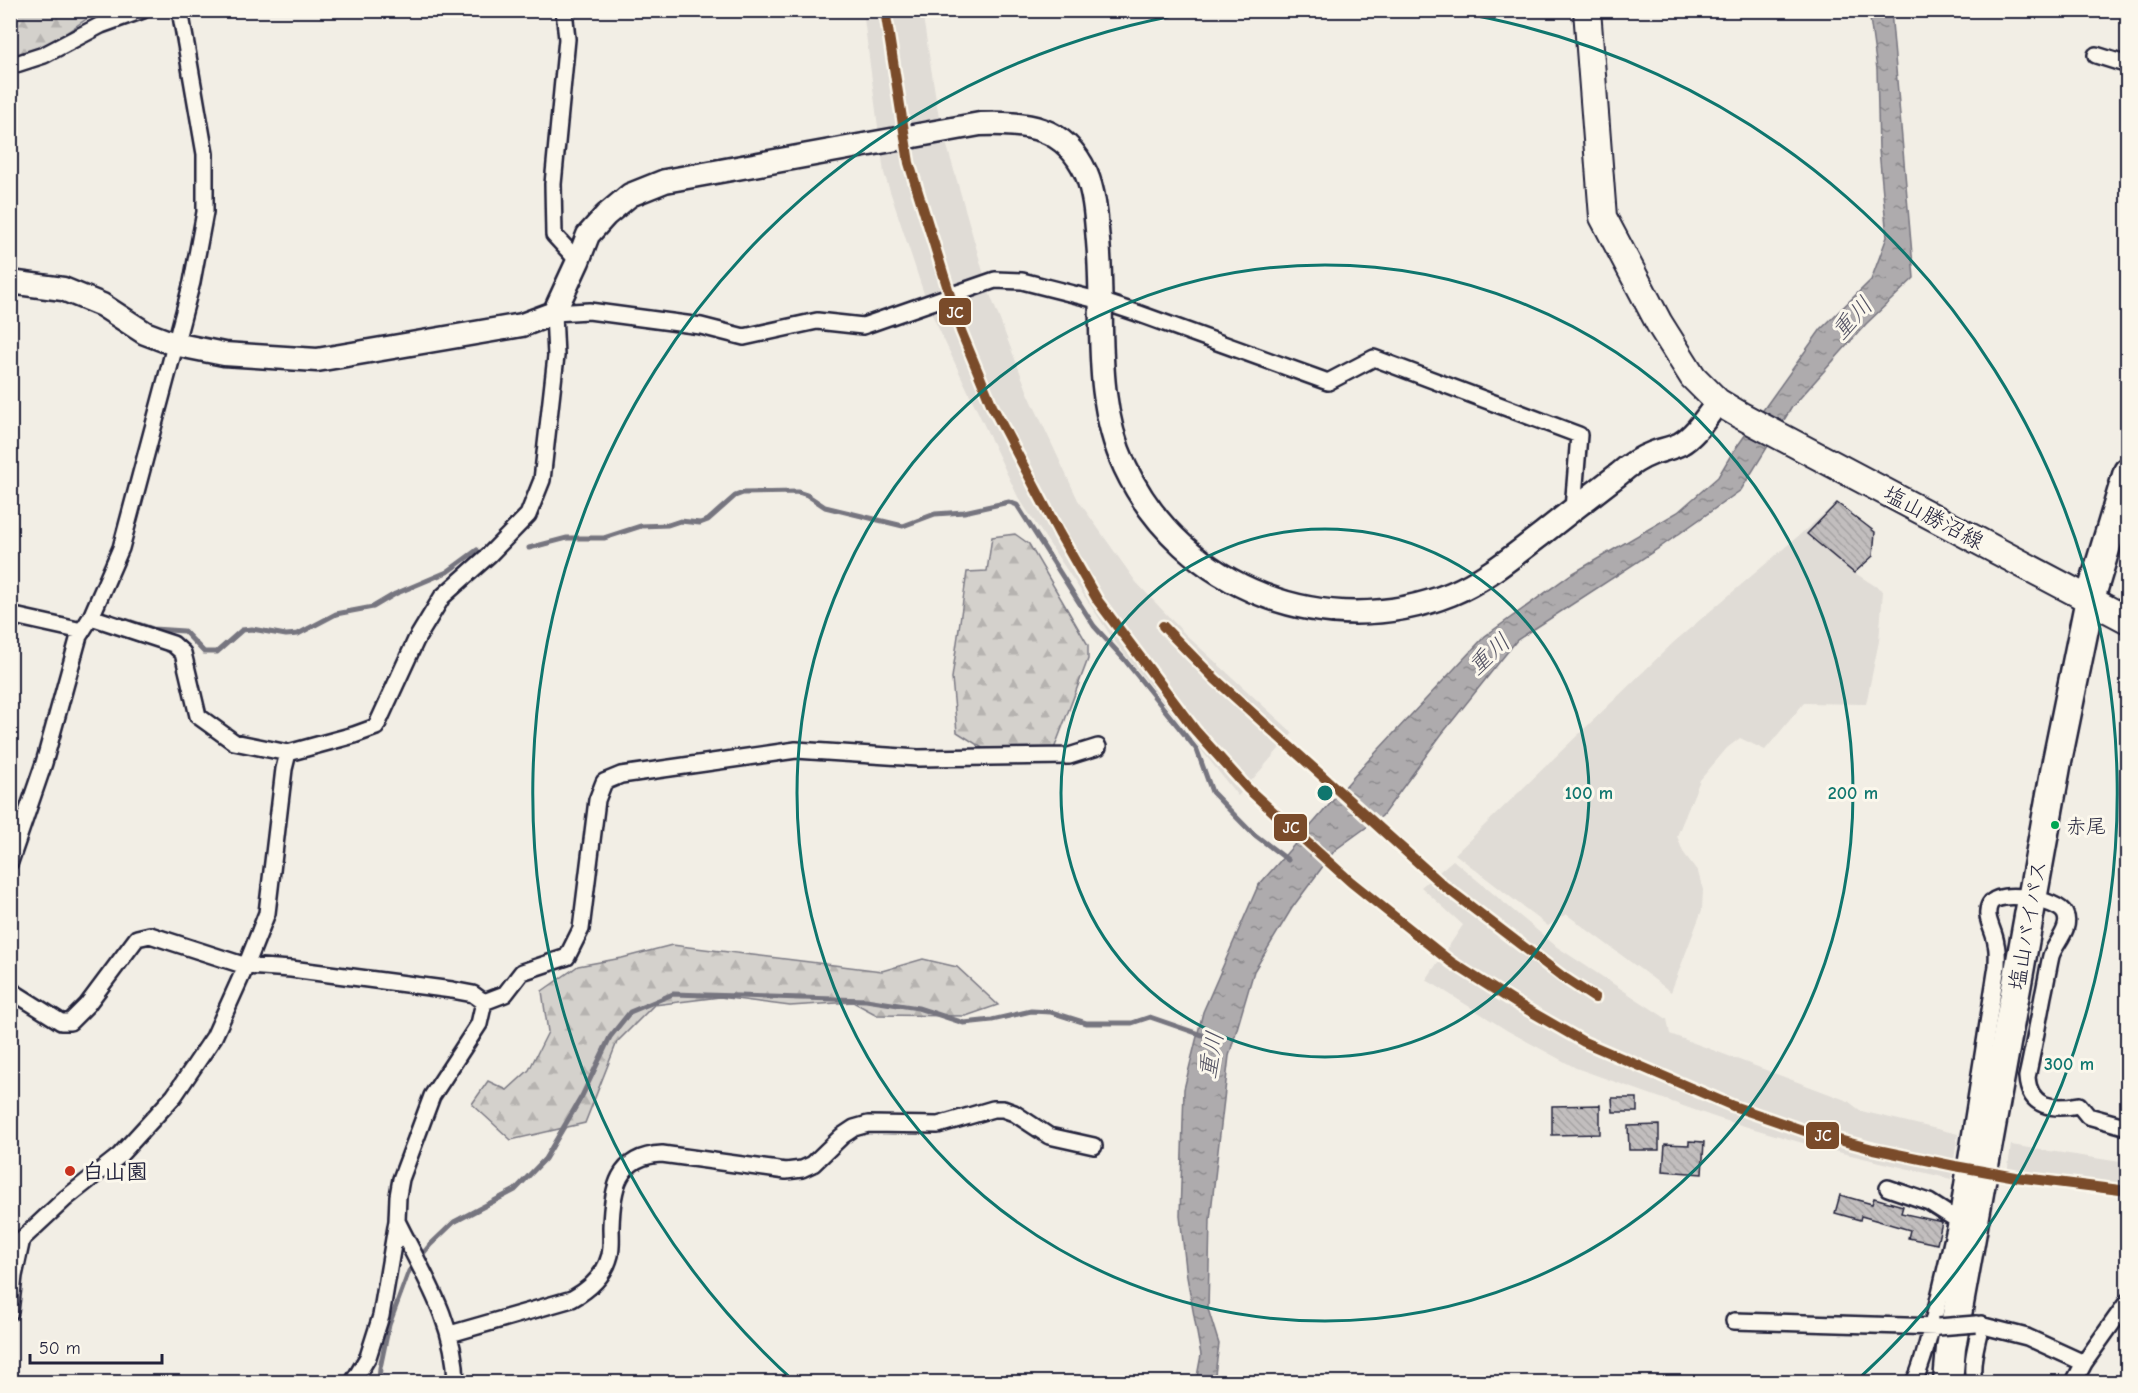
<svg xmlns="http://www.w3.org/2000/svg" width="2138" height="1393" viewBox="0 0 2138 1393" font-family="'Comic Neue','Klee One',sans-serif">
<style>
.built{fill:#e0dcd6}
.forest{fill:url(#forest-firs);stroke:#7b7a84;stroke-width:1.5}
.water{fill:url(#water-ripples);stroke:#76747f;stroke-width:1.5}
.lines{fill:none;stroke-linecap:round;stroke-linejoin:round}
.stream{stroke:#76747f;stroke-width:5}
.building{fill:url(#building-back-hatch);stroke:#22223b;stroke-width:1.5}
.street-casing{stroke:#22223b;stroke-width:20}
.secondary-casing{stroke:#22223b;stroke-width:27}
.primary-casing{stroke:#22223b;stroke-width:30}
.highway-casing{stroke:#22223b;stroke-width:33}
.street{stroke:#fbf7ec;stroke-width:15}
.secondary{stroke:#fbf7ec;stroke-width:22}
.primary{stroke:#fbf7ec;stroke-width:26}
.highway{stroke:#fbf7ec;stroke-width:28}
.street-bridge-casing{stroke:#22223b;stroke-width:20;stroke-linecap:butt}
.street-bridge{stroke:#fbf7ec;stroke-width:15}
.rail-1-casing{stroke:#fbf7ec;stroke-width:15}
.rail-1{stroke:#7a4b2a;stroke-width:10}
.ring{fill:none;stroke:#0f766e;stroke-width:3}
.bus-dot{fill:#00a651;stroke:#fbf7ec;stroke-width:2}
.poi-dot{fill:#c8321e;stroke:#fbf7ec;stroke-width:2}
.labels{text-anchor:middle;stroke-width:6;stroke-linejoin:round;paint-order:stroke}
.bus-label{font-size:20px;fill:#22223b;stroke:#fbf7ec;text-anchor:start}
.street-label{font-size:22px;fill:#22223b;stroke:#fbf7ec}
.poi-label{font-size:22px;font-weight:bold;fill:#22223b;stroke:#fbf7ec;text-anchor:start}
.water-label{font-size:24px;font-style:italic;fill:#535263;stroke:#fbf7ec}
.centre{fill:#0f766e;stroke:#fbf7ec;stroke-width:3}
.ring-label{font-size:18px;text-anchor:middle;font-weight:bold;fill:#0f766e;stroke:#fbf7ec;stroke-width:6;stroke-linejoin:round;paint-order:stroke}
.line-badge{stroke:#fbf7ec;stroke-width:2}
.badge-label{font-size:16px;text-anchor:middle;font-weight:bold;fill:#fff}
</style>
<defs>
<pattern id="forest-firs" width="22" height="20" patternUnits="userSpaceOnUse" patternTransform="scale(1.5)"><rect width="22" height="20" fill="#d4d1cc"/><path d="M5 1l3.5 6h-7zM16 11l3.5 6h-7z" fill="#b6b3b0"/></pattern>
<pattern id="water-ripples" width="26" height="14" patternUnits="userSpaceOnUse" patternTransform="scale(1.5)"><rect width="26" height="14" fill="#aeabad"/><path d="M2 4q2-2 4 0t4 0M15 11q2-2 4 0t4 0" fill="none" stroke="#8d8b8e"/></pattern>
<pattern id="building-back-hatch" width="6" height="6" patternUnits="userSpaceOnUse" patternTransform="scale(1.5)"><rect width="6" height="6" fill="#c2bebe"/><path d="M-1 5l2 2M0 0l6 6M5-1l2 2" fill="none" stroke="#a6a3a4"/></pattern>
</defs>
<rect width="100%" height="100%" fill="#f2eee5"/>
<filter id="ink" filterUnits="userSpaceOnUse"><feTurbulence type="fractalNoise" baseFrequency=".0167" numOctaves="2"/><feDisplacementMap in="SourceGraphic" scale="12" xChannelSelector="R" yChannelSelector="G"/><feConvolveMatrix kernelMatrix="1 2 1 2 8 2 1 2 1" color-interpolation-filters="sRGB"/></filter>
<g filter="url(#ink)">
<!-- built -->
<path class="built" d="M863 11H922L939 118 988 289 1028 393 1078 500 1136 582 1185 634 1293 733 1238 796 1115 642 1018 497 928 306 884 173Z
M1837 503 1875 532 1873 556 1855 573 1883 591 1879 641 1866 704 1804 703 1765 750 1740 738 1727 748 1700 780 1677 836 1683 852 1698 872 1703 890 1702 910 1671 992 1566 914 1548 926 1455 854 1674 642Z
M1453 860 1557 947 1667 1019 1670 1034 1848 1101 1861 1111 1958 1134 1951 1179 1813 1146 1717 1118 1576 1068 1508 1031 1435 985 1426 980 1463 925 1421 887Z
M2011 1145 2127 1163V1197L2006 1182Z"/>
<!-- forest -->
<path class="forest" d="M10 11H98L44 48 11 60Z
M1015 534 1029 544 1088 645V659L1054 749 987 751 957 732 952 678 967 572 987 571 992 537Z
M672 945 882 971 923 959 957 967 998 1005 966 1016 877 1015 853 1002 790 1006 720 997 654 1005 617 1042 585 1123 511 1140 472 1104 488 1081 507 1090 529 1070 548 1032 542 991 578 966 622 958Z"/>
<!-- water -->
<path class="water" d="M1869 11H1891L1914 278 1866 324 1792 407 1741 490 1659 548 1517 640 1441 735 1382 816 1335 850 1292 908 1254 971 1229 1056 1210 1220 1208 1309 1219 1344 1214 1382H1196L1201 1355 1187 1277 1180 1216 1184 1089 1203 1012 1258 886 1365 764 1485 636 1570 575 1678 512 1718 477 1731 455 1821 329 1871 280 1887 237 1879 150 1877 69Z"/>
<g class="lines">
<!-- stream -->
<path class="stream" d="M529 548 567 538H604L641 526 668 525 680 521 700 523 708 520 735 496 743 493 798 492 807 495 825 507 903 526 935 514 964 512 1009 502 1017 505 1094 626 1124 659 1197 750 1212 792 1251 832 1288 860
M122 619 153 629 184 631 204 652H217L242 630 252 629 286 635 298 634 336 614 373 607 395 594 447 572 477 550
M379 1382 380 1368 389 1325 409 1271 430 1245 454 1222 515 1190 545 1159 582 1096 610 1037 630 1012 673 994 866 1000 918 1008 964 1023 992 1020 1031 1011 1051 1012 1086 1023H1132L1150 1017 1202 1035"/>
</g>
<!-- building -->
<path class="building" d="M1837 503 1875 532 1873 556 1854 573 1807 534Z
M1612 1098H1637V1112H1613Z
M1600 1105V1134L1552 1135V1106Z
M1659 1125V1150H1629L1628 1126Z
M1689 1141 1704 1142 1702 1174 1663 1171 1665 1144 1689 1145Z
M1840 1195 1872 1204 1874 1198 1903 1206 1901 1213 1942 1222 1937 1244 1908 1238 1910 1230 1861 1216 1860 1220 1835 1213Z"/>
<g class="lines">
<!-- street casing -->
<g class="street-casing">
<path id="street" d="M564 10 567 39 553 184 554 235 578 261
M2096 55 2128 65
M10 66 44 55 101 25 143 10
M10 615 82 631
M91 617 173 644 183 653 198 716 234 742 288 753
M10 862 44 763 79 636 91 617 121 548 192 282 205 212V154L180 10
M10 990 61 1022H70L87 1005 137 938 150 935 246 966 291 969 452 990 473 994 484 1002 479 1024 432 1096 401 1179 398 1196 397 1221 381 1316 368 1357 353 1382
M484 1002 505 994 522 972 567 957 581 929 597 800 604 782 621 775 796 750 918 758 1069 756 1098 747
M1888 1188 1929 1202 1957 1220C1951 1244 1924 1372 1913 1382
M1957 1220 1997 966C1997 959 1998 951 1996 944 1995 931 1983 917 1990 904 1998 889 2058 899 2065 914 2072 928 2055 943 2051 956 2048 969 2046 983 2043 996 2038 1023 2033 1050 2027 1077 2029 1108 2053 1110 2079 1105L2088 1116 2128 1127
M397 1221C423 1274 455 1322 456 1382
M10 1312 14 1276 22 1239 66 1198 119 1156 174 1096 214 1037 246 966 267 913 284 769 288 753 354 735 376 727 416 640 442 597 489 555 528 515 542 480 556 356 554 313 589 311 701 326 744 337 817 321 863 326 995 280 1022 281 1101 301 1137 313 1328 382 1374 358 1579 435 1573 509
M1734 1321 1938 1327
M1976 1324 2027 1337 2084 1363
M450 1334 572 1299C590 1289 605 1275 610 1255 612 1246 611 1236 611 1227 612 1189 617 1156 662 1154L786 1171 802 1169 813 1164 842 1136 854 1128 868 1124 938 1125 993 1109H1003L1014 1113 1049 1136 1094 1146
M1974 1382C1970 1364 1977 1342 1981 1324
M2074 1382 2084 1363 2128 1301"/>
</g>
<!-- secondary casing -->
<g class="secondary-casing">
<path id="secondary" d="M10 282 63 289 102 305 145 333 174 344 224 354 317 360 522 325 554 313 578 261 588 235 606 215 630 195 665 181 980 124C1026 123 1064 125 1086 173 1095 194 1096 219 1098 241 1105 317 1092 396 1125 467 1182 589 1327 644 1451 594 1485 580 1513 556 1542 534 1567 514 1593 494 1619 474 1629 465 1640 458 1653 453 1661 450 1672 448 1680 444 1696 435 1707 416 1718 402"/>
</g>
<!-- primary casing -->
<g class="primary-casing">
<path id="primary" d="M1587 10 1603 217 1659 323 1693 377 1718 402 1740 415 2128 620"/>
</g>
<!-- highway casing -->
<g class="highway-casing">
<path id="highway" d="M1948 1382 1951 1348 2057 761 2090 599 2128 472"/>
</g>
<!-- street -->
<use href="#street" class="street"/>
<!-- secondary -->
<use href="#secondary" class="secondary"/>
<!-- primary -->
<use href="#primary" class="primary"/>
<!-- highway -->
<use href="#highway" class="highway"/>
<!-- street-bridge casing -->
<g class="street-bridge-casing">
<path id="street-bridge" d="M1938 1327 1976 1324"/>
</g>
<!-- street-bridge -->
<use href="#street-bridge" class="street-bridge"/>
<!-- rail-1 casing -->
<g class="rail-1-casing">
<path id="rail-1" d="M885 10 909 163 961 331 992 406 1059 533 1098 601 1195 730 1247 788 1351 882 1451 962 1516 1003 1584 1042 1733 1106 1805 1131 1873 1149 1955 1166 2016 1177 2128 1191
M1163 626 1215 679 1444 886 1563 977 1595 998"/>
</g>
<!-- rail-1 -->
<use href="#rail-1" class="rail-1"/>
</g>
</g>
<!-- distance rings -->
<g class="ring">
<circle cx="1325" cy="793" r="264"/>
<circle cx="1325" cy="793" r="528"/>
<path d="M795 1382A792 792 0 0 1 1201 11M1449 11A792 792 0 0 1 1855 1382"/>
</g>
<!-- markers -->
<circle class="bus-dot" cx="2055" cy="825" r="5"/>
<circle class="poi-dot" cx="70" cy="1171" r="6"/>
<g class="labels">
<!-- bus labels -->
<g class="bus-label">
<text x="2066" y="833">赤尾</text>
</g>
<!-- street labels -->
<g class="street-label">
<text transform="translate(1934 517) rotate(28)" y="8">塩山勝沼線</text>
<text transform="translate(2027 925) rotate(-80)" y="8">塩山バイパス</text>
</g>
<!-- poi labels -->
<g class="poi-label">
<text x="82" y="1179">白山園</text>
</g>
<!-- water labels -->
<g class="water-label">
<text transform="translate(1852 318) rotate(-47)" y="8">重川</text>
<text transform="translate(1489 654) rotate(-42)" y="8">重川</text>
<text transform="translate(1211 1055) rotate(-79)" y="8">重川</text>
</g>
</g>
<circle cx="1325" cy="793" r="9" class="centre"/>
<g class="ring-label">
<text x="1589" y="799">100 m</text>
<text x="1853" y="799">200 m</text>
<text x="2069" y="1070">300 m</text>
</g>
<g class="line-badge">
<rect x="938" y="297" width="34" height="29" rx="6" fill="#7a4b2a"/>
<rect x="1273" y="813" width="35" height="29" rx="6" fill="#7a4b2a"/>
<rect x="1805" y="1121" width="35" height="29" rx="6" fill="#7a4b2a"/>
</g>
<g class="badge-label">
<text x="955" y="318">JC</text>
<text x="1291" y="833">JC</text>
<text x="1823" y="1141">JC</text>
</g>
<!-- margin -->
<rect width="2138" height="1393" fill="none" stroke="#fbf7ec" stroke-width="36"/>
<rect x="18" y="18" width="2102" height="1357" fill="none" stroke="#22223b" stroke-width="2" filter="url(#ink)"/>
<!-- scale -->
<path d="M30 1354v9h132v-9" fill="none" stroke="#22223b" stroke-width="3"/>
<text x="39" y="1354" font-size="18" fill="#22223b" stroke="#fbf7ec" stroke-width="4.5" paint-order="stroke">50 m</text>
</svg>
